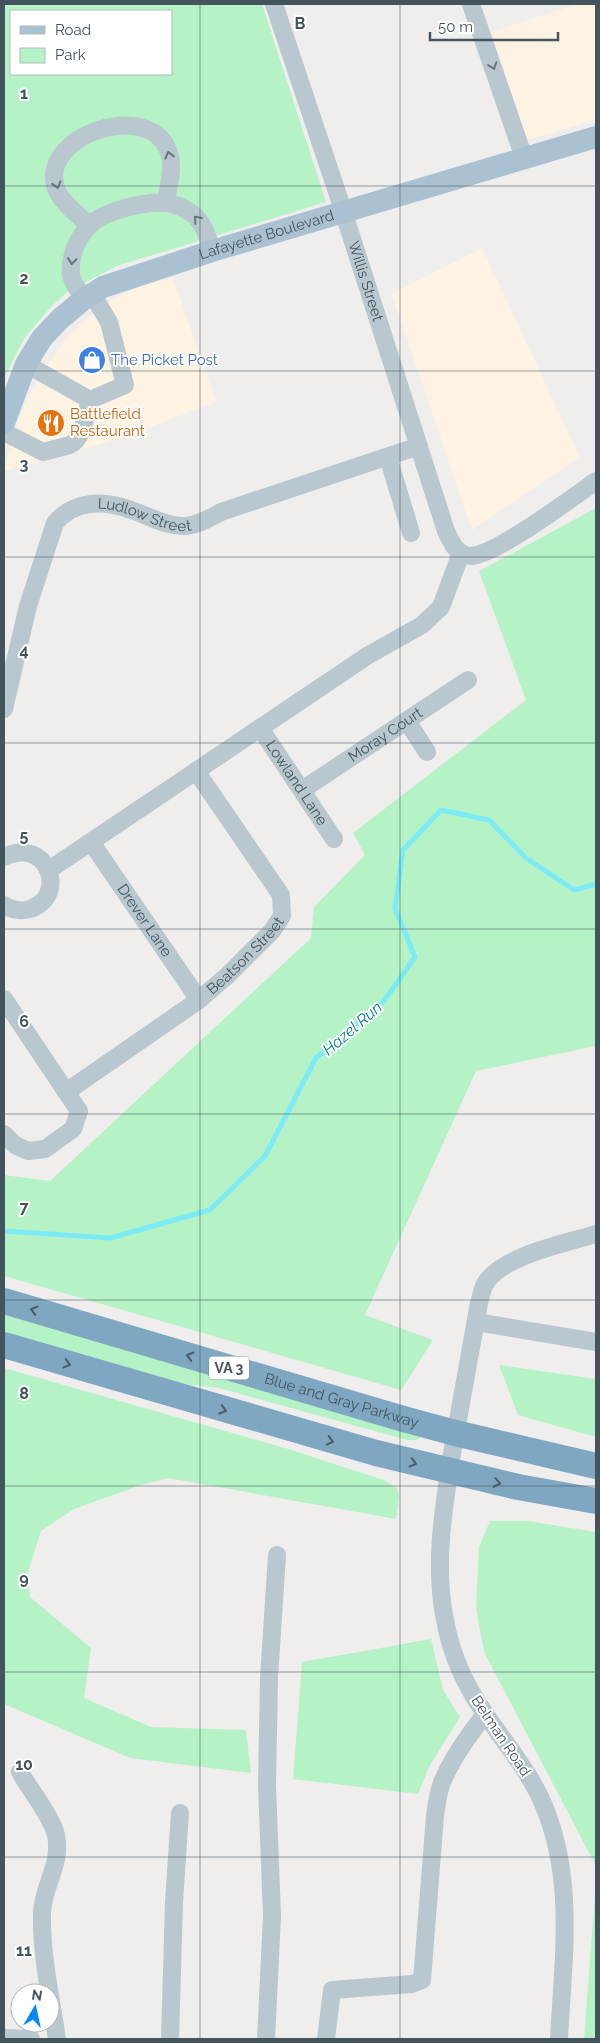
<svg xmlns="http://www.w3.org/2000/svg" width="600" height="2043" viewBox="0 0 600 2043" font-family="Raleway,sans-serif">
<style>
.commercial{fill:#fef3e3}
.green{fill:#b5f3c6;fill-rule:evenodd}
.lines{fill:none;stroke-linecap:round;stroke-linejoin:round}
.stream{stroke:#7debf5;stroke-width:5}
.minor{stroke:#b9c7ce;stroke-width:18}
.major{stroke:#a9c1d0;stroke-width:22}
.highway{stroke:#7fa7c2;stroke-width:26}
.oneway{stroke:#66767f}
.oneway2{stroke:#495c67}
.grid{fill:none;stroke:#43545d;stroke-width:1;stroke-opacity:0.55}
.labels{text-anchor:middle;stroke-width:4;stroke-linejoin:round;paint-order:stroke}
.shield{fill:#fff;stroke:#7b878e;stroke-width:1}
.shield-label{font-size:14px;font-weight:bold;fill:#43545d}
.street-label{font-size:15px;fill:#43545d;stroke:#fff}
.shop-label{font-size:15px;fill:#366cbe;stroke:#fff;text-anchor:start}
.food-label{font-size:15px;fill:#c56008;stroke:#fff;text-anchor:start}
.water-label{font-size:16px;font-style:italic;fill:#047e8a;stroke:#fff}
.grid-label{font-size:16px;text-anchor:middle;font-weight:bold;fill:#43545d;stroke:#fff;stroke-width:4;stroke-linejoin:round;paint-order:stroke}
</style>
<rect width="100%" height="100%" fill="#f0eded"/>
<!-- commercial -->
<path class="commercial" d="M578 4H596V120L527 140 491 32Z
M482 248 580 457 472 530 392 294Z
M173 278 216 402 115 440 4 471 19 418 33 387 66 338 85 320 118 296 142 286Z"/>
<!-- green -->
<path class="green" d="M4 4H262L326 202 117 266 67 292 50 308 25 337 4 378ZM11 11H171V74H11Z
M596 508V1046L476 1071 365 1315 433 1340 401 1390 4 1276V1175L50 1181 311 938 314 907 365 855 353 833 526 700 479 571Z
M4 1310 420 1436 421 1438 416 1440H407L219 1388 182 1384 4 1333Z
M499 1365 596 1379V1437L518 1415Z
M4 1368 285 1448 384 1480 397 1488 399 1497 396 1519 168 1478 141 1485 74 1509 41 1531 28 1572 30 1597 91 1648 84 1698 151 1727 246 1730 251 1773 130 1758 4 1704Z
M490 1521H528L596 1532V1866L484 1652 476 1608 479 1547Z
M431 1639 443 1690 460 1717 429 1767 418 1794 293 1779 302 1662Z
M596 1882V2039H584Z"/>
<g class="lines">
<!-- stream -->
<path class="stream" d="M4 1231 110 1238 210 1210 265 1156 316 1058 384 1001 415 957 395 908 403 850 441 810 489 820 526 858 574 890 596 884"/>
<!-- minor -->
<g class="minor">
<path id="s1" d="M274 4 338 195 446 531C451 542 457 556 471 556 495 556 573 497 596 481"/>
<path d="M471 4 524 158"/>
<path d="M89 225C77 214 59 201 55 185 43 134 148 100 168 150 175 166 168 186 166 203"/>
<path d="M84 299C79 291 73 284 71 275 69 258 77 238 89 226 103 211 145 201 165 203 174 203 186 209 193 214 204 223 208 238 212 251"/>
<path d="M26 364 90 400"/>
<path d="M4 432 43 452 70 445C84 438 86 413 90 400L125 385 109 322 92 294"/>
<path d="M388 457 411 533"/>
<path id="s2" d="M4 709 28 606 55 523C74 500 104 500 131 510 150 516 166 527 186 526 199 525 210 518 221 512L419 446"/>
<path d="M407 721 427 752"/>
<path id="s3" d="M260 728 334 839"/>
<path id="s4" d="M302 790 468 680"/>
<path id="s5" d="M91 842 199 1000"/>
<path d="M4 857C48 836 69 896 30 909 20 912 12 910 4 905"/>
<path d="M49 870 367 656 422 625 441 607 461 553"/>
<path d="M4 999 79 1111 73 1129 45 1149 28 1151 15 1145 4 1134"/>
<path id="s6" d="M66 1092 199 1000 228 975 272 931 282 916 281 895 196 771"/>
<path d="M476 1322 596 1342"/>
<path d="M20 1772C30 1790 52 1817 56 1835 62 1865 43 1885 42 1913 41 1955 51 1998 57 2039"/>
<path d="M4 2038 31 2039"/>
<path d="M170 2039 174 1902 180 1813"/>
<path d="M266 2039 272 1916 267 1785 269 1678 277 1555"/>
<path d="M326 2039 332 1990 412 1984 422 1980 435 1816C437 1804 438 1789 444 1778 454 1755 470 1734 485 1714"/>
<path d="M559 2039C563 1958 576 1876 541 1799 527 1769 505 1743 486 1715 466 1687 451 1654 445 1620 434 1567 443 1512 451 1459 460 1407 470 1355 479 1303 481 1297 482 1289 485 1284 501 1256 566 1243 596 1234"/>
</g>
<!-- major -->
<path class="major" id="s7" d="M4 423 26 364 42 338 60 319 84 299 103 287 212 251 596 137"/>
<!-- highway -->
<g class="highway">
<path id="s8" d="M4 1301 400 1418 455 1433 596 1466"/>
<path d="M4 1345 376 1453 518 1487 596 1501"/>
</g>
</g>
<!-- one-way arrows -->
<defs><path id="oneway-chevron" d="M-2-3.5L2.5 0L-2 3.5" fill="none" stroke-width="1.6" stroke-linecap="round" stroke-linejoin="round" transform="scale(1.25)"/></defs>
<g class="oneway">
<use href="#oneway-chevron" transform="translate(493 66) rotate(71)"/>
<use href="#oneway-chevron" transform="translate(169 155) rotate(-104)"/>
<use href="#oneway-chevron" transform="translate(57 185) rotate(73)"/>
<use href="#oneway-chevron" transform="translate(197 219) rotate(-131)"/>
<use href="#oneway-chevron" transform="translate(72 261) rotate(97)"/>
</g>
<g class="oneway2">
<use href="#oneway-chevron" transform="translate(34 1310) rotate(-164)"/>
<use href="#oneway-chevron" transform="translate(190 1356) rotate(-164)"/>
<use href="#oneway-chevron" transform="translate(67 1364) rotate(16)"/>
<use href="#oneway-chevron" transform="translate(223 1410) rotate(16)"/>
<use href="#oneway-chevron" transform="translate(330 1441) rotate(15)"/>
<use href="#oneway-chevron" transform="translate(413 1463) rotate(15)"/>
<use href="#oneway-chevron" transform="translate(497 1483) rotate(12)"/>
</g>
<!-- grid -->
<path class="grid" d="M200 4V2039M400 4V2039M4 186H596M4 371H596M4 557H596M4 743H596M4 929H596M4 1114H596M4 1300H596M4 1486H596M4 1672H596M4 1857H596"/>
<!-- icons -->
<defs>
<g id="shop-disc" transform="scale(1.4375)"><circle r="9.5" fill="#3f7fe0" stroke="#fff"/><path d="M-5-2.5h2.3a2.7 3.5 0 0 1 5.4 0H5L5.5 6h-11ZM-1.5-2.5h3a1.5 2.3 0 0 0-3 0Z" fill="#fff"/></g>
<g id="restaurant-disc" transform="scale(1.4375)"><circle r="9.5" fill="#e8710a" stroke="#fff"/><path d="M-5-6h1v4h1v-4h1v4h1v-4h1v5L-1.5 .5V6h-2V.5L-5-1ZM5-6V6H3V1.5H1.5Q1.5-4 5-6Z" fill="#fff"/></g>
</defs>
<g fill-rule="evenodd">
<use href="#shop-disc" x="92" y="360"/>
<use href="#restaurant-disc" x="51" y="423"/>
</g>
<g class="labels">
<!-- shield labels -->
<rect class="shield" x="209" y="1356.5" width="40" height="23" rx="4"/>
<g class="shield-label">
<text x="229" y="1373">VA 3</text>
</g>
<!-- street labels -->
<g class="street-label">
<text dy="5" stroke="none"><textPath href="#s7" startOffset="345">Lafayette Boulevard</textPath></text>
<text dy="5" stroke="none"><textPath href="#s1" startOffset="292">Willis Street</textPath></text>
<text dy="5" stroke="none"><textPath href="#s2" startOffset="290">Ludlow Street</textPath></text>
<text dy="5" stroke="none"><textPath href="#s4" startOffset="100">Moray Court</textPath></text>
<text dy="5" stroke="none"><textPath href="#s3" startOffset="66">Lowland Lane</textPath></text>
<text dy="5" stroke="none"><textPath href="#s5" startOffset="95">Drever Lane</textPath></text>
<text dy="5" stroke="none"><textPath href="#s6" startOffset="226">Beatson Street</textPath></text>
<text dy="5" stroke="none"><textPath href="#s8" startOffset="352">Blue and Gray Parkway</textPath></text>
<text transform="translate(501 1736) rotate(56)" y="5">Belman Road</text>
</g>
<!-- shop labels -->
<g class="shop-label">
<text x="111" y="365">The Picket Post</text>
</g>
<!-- food labels -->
<g class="food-label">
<text x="70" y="419">Battlefield<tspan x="70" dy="17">Restaurant</tspan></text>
</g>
<!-- water labels -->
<g class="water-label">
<text transform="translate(352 1028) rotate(-41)" y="6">Hazel Run</text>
</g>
</g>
<g class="grid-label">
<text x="300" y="29">B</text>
<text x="24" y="99">1</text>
<text x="24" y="284">2</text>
<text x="24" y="470">3</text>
<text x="24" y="656">4</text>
<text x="24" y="841">5</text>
<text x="24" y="1027">6</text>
<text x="24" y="1213">7</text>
<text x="24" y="1399">8</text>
<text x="24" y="1584">9</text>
<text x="24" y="1770">10</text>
<text x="24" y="1956">11</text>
</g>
<!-- border -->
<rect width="600" height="2043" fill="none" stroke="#43545d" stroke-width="10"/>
<!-- legend -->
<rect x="10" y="10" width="162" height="65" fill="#ffffff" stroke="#b4bbbe"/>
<rect x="20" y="26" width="25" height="8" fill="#a9c1d0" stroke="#b4bbbe"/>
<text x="55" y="35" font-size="15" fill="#43545d">Road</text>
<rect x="20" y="48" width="25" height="15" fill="#b5f3c6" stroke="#b4bbbe"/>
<text x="55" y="60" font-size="15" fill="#43545d">Park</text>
<!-- north arrow -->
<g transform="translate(35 2008) rotate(9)"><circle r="24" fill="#ffffff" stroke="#b4bbbe"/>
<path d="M0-4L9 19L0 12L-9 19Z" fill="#0588f2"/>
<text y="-8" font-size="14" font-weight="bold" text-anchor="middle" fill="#43545d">N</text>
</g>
<!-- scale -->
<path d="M430 32v8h128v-8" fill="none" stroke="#43545d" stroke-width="2.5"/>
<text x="438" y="32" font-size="15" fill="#43545d" stroke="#ffffff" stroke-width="4" paint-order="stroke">50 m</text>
</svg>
